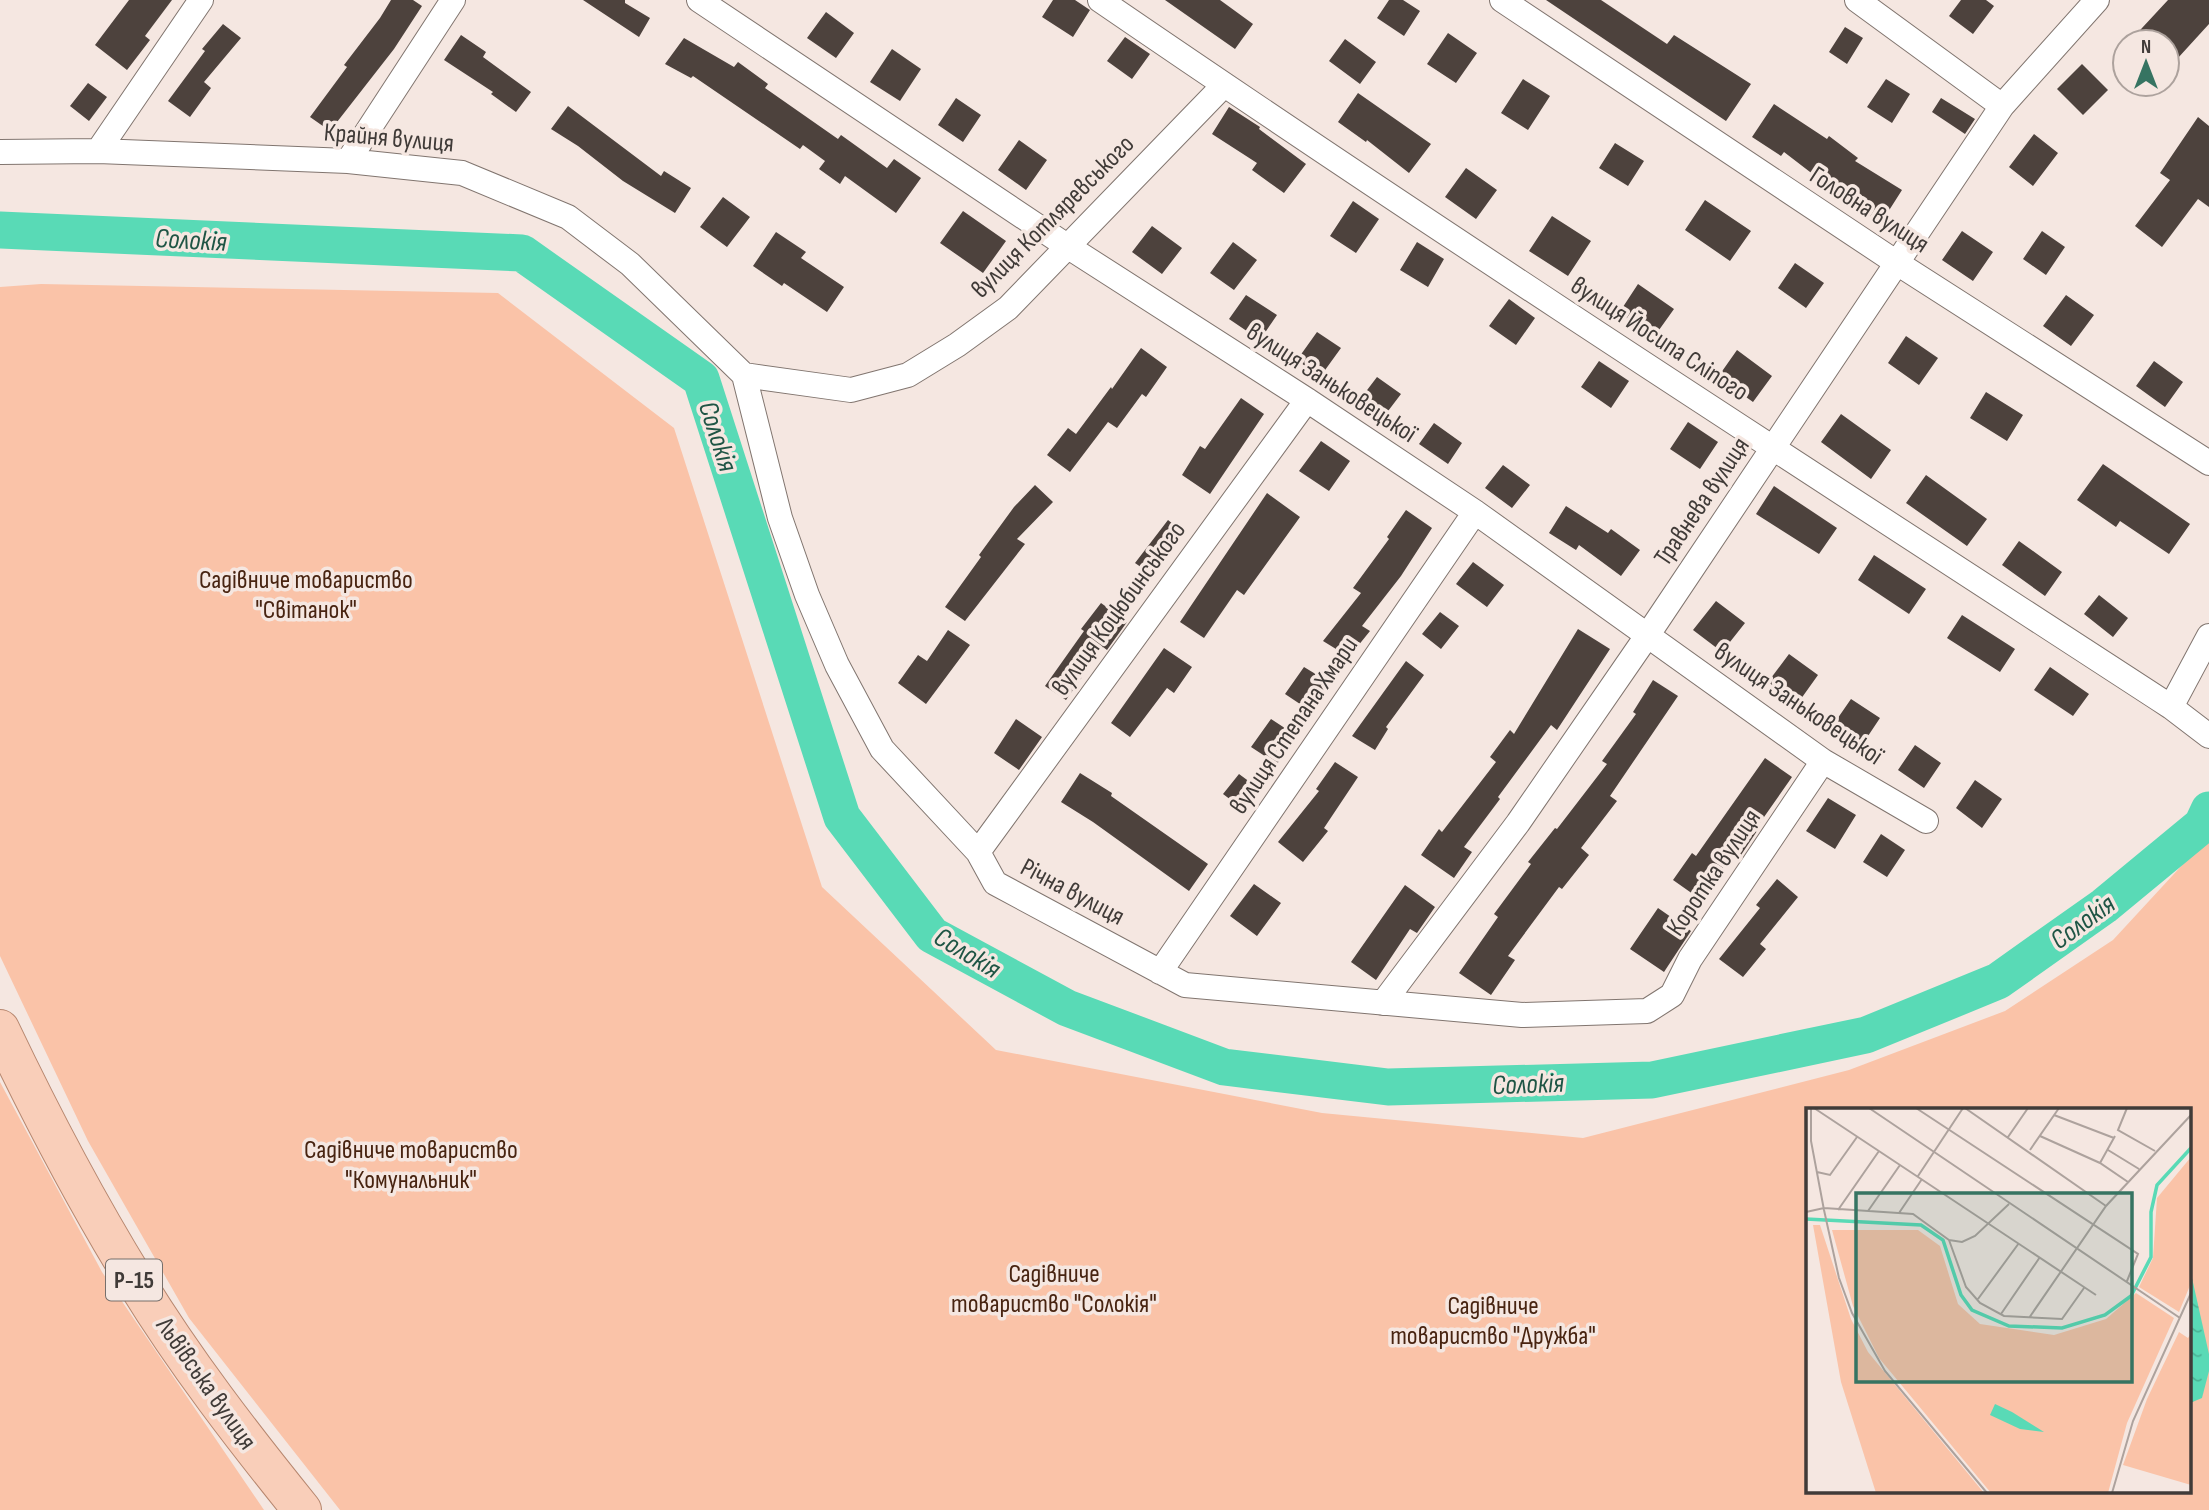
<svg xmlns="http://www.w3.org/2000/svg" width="2209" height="1510" viewBox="0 0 2209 1510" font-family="'Sofia Sans Condensed',sans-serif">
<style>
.garden{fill:#fac3a8;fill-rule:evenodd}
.water{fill:url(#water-ripples)}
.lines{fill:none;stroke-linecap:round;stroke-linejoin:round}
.river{stroke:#59dab6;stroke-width:37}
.building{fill:#4d423d}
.minor-casing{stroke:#81756f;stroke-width:26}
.primary-casing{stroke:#b6866e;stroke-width:40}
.minor{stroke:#fff;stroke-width:24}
.primary{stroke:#f9ceb9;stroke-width:38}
.labels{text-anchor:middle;stroke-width:7;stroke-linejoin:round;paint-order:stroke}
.shield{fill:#f5e7e1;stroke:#766f6b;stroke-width:2}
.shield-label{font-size:24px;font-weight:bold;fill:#403b38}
.street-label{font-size:26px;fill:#403b38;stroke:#f5e7e1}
.park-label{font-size:26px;fill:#482411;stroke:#f5e7e1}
.water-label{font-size:28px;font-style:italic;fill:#1f5545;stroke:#f5e7e1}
.inset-river{fill:none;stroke:#59dab6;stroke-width:3.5}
.inset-road{fill:none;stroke:#ada29d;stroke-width:2}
.view{fill:#367462;fill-opacity:0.15;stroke:#367462;stroke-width:3.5}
.inset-edge{fill:none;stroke:#403b38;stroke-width:3.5}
</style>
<defs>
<pattern id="water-ripples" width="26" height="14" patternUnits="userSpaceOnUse" patternTransform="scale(1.75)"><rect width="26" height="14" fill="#59dab6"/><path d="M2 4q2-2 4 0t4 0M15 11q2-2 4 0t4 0" fill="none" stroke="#4bb295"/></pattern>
</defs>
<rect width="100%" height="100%" fill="#f5e7e1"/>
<!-- garden -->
<path class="garden" d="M41 284 498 293 674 428 822 887 996 1050 1322 1113 1583 1138 1849 1070 2005 1011 2113 940 2209 836V1510H340L189 1318 88 1141 0 956V287ZM1808 1109H2190V1491H1808Z
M0 1082 102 1272 264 1510H0Z"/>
<!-- water -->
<path class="water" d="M2190 1269 2209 1354V1371L2202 1398 2190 1403Z"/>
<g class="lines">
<!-- river -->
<path class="river" d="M0 230 522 253 701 379 842 817 932 935 1067 1008 1224 1067 1388 1087 1652 1080 1866 1035 1998 981 2104 906 2202 825 2209 810"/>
</g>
<!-- building -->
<path class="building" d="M129 0H172L145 36 150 40 127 70 95 45Z
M391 0H413L422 6 394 49 330 131 310 117 347 67 344 65 380 18Z
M583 0H625V3L650 18 639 37Z
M1053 0H1075L1090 10 1073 37 1042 17Z
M1165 0H1220L1253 24 1235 49Z
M1389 0H1403L1420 11 1404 36 1377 18Z
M1546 0H1601L1667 44 1674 35 1751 84 1726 121Z
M1961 0H1986L1994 6 1973 34 1949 16Z
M2168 0H2209V24L2167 70V42H2129Z
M826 12 854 33 836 58 807 38Z
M223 24 241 38 204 82 211 88 190 117 168 101 205 51 202 49Z
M1845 27 1863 38 1847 64 1829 52Z
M1448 33 1477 53 1456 83 1427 64Z
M461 35 486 52 483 57 531 92 516 112 491 94 493 92 444 60Z
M1125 37 1150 54 1132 79 1107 61Z
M684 38 734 67 738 62 768 84 765 88 838 139 841 135 887 168 894 159 921 178 896 213 845 176 840 184 819 169 825 161 803 145 800 149 693 76 691 78 665 64Z
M1345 39 1376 62 1360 84 1329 61Z
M892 49 921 69 900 101 870 82Z
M2082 64 2108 90 2083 115 2057 89Z
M1523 79 1550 96 1528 130 1501 113Z
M1886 79 1910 94 1892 123 1867 107Z
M88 83 107 97 89 121 70 106Z
M1358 93 1431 144 1409 173 1367 140 1366 142 1338 122Z
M956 98 981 115 963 142 938 125Z
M1941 98 1975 119 1965 134 1932 112Z
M1774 104 1827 139 1829 136 1858 158 1855 161 1902 190 1881 223 1853 205 1784 152 1781 156 1752 137Z
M568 106 661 176 664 171 691 188 675 213 623 181 578 146 551 129Z
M1229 107 1260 127 1259 129 1306 164 1284 193 1252 170 1257 163 1212 134Z
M2198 117 2209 126V207L2198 199 2162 247 2135 226 2170 180 2160 173Z
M2034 134 2058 153 2033 186 2009 167Z
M1019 140 1047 160 1026 190 998 170Z
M1615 143 1644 161 1628 186 1599 168Z
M1466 168 1497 190 1476 219 1445 197Z
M723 197 750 217 727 247 700 227Z
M1705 200 1751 231 1730 261 1685 230Z
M1353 201 1379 219 1356 253 1330 236Z
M963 211 1006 241 983 273 940 243Z
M1552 216 1591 241 1568 276 1529 251Z
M1152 226 1182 248 1162 274 1132 252Z
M1962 231 1993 252 1973 281 1942 260Z
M2042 231 2065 247 2046 275 2023 259Z
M776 232 806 252 801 258 844 287 827 312 784 283 782 286 753 266Z
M1233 242 1257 260 1234 290 1210 273Z
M1417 242 1444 259 1428 287 1400 270Z
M1795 263 1824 283 1806 308 1778 288Z
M1638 284 1674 309 1654 337 1619 313Z
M1246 295 1277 315 1260 340 1229 319Z
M2066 295 2094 315 2071 346 2043 326Z
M1509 299 1535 318 1516 345 1489 326Z
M1317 332 1341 348 1320 377 1297 360Z
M1906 336 1938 358 1919 385 1888 363Z
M1141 348 1167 367 1146 397 1142 394 1117 428 1108 422 1070 472 1047 455 1068 428 1076 434 1111 387 1112 389Z
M1737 350 1772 376 1753 402 1718 377Z
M1599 361 1629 381 1611 408 1581 387Z
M2154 361 2183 382 2165 407 2136 386Z
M1377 377 1401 394 1382 419 1358 402Z
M1986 392 2023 415 2007 441 1970 418Z
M1241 398 1264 414 1210 494 1182 475 1200 446 1205 449Z
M1841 414 1891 450 1871 479 1821 442Z
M1688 422 1718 442 1700 469 1670 449Z
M1434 423 1462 443 1448 464 1419 444Z
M1321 441 1350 461 1329 491 1299 471Z
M2103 464 2190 524 2169 554 2120 521 2116 527 2077 500Z
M1503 465 1530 485 1512 508 1485 488Z
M1926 475 1987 519 1967 546 1906 503Z
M1035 485 1053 502 1017 539 1025 544 965 621 945 607 981 557 979 555 1014 507Z
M1774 486 1837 528 1819 554 1756 514Z
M1267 493 1300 517 1244 595 1237 590 1204 638 1180 622Z
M1566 506 1608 533 1611 529 1640 550 1621 576 1579 545 1576 550 1549 533Z
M1406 510 1432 528 1401 576 1362 626 1370 631 1349 657 1323 641 1361 593 1353 588 1389 539 1387 537Z
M1168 520 1183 532 1151 574 1135 563Z
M2019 541 2062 572 2045 596 2002 565Z
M1874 555 1926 589 1909 614 1858 580Z
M1473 562 1504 585 1487 607 1456 584Z
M2099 595 2128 618 2113 637 2084 614Z
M1716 601 1745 623 1722 652 1693 630Z
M1101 603 1127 622 1107 650 1103 647 1066 700 1045 686 1084 631 1081 629Z
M1440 612 1459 626 1441 649 1422 634Z
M1962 615 2015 649 2000 672 1947 638Z
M1578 629 1610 649 1557 730 1551 725 1498 797 1500 799 1464 847 1472 852 1454 878 1421 855 1439 829 1442 832 1496 762 1490 757 1510 730 1514 734Z
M948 630 970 645 926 704 898 683 918 655 927 661Z
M1164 648 1192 667 1174 693 1167 688 1130 737 1111 723Z
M1789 654 1818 675 1798 703 1768 682Z
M1406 661 1424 675 1386 727 1388 729 1375 750 1352 736Z
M1304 667 1332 684 1312 712 1285 694Z
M2050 667 2089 694 2073 716 2034 690Z
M1653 680 1678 696 1610 796 1617 801 1581 848 1589 855 1562 889 1559 887 1508 956 1515 960 1491 995 1459 973 1498 917 1494 914 1531 864 1528 862 1555 828 1557 829 1607 764 1602 761 1636 714 1633 712Z
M1851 699 1880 718 1862 745 1833 725Z
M1016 719 1042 737 1019 770 994 753Z
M1271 719 1297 736 1277 764 1251 747Z
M1915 745 1941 763 1924 788 1898 770Z
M1765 758 1792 777 1757 827 1759 828 1741 855 1735 851 1700 899 1673 880 1692 853 1696 856Z
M1335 762 1358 777 1324 828 1328 831 1303 862 1278 842 1319 791 1316 789Z
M1080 773 1112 793 1111 796 1208 864 1189 891 1093 822 1061 802Z
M1239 774 1258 788 1243 809 1223 794Z
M1975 780 2002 799 1982 828 1956 808Z
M1828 798 1856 815 1835 849 1806 831Z
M1881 834 1905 850 1887 877 1863 862Z
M1777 879 1798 897 1760 944 1766 949 1743 977 1719 959 1760 908 1756 905Z
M1254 884 1281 903 1257 936 1230 916Z
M1405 885 1435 907 1417 933 1410 929 1376 980 1351 962Z
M1658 908 1691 931 1664 972 1630 949Z"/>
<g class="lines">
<!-- minor casing -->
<g class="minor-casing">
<path id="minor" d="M699 0 1067 246 1307 400 1475 512 1823 761 1926 821
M1100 0C1453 242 1813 474 2171 707L2209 736
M1502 0 1897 263 2209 463
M1857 0 2002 106
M98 151 201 0
M0 152 98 151 348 161 462 173 568 217 630 264 744 375
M348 161 453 0
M744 375 780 518 807 595 837 665 882 749 978 852 995 883 1185 985 1522 1015 1647 1011 1672 995 1690 959 1823 761
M744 375 851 390 908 375 957 345 1008 308 1224 85
M2171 707 2209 636
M978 852 1307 400
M1160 972 1475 512
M1383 1003 1518 823 1647 636 2002 106 2097 0"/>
</g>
<!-- primary casing -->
<g class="primary-casing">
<path id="primary" d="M0 1029C41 1115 86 1201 136 1282 185 1362 243 1437 302 1510"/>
</g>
<!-- minor -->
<use href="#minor" class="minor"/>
<!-- primary -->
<use href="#primary" class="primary"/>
</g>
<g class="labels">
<!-- shield labels -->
<rect class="shield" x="106" y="1259.5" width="56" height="41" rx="5"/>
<g class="shield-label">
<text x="134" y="1288">Р-15</text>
</g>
<!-- street labels -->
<g class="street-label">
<text transform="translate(389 137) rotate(5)" y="9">Крайня вулиця</text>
<text transform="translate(1870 209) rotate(33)" y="9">Головна вулиця</text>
<text transform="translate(1052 216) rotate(-45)" y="9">вулиця Котляревського</text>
<text transform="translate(1660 338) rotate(33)" y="9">вулиця Йосипа Сліпого</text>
<text transform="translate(1332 382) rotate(33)" y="9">вулиця Заньковецької</text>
<text transform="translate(1701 501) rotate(-56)" y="9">Травнева вулиця</text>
<text transform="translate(1118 608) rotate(-54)" y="9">вулиця Коцюбинського</text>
<text transform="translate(1799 703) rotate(34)" y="9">вулиця Заньковецької</text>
<text transform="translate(1293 725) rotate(-56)" y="9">вулиця Степана Хмари</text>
<text transform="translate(1713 872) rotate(-56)" y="9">Коротка вулиця</text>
<text transform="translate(1073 891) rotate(28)" y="9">Річна вулиця</text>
<text transform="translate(207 1383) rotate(55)" y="9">Львівська вулиця</text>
</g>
<!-- park labels -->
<g class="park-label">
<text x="306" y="588">Садівниче товариство<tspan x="306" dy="30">"Світанок"</tspan></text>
<text x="411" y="1158">Садівниче товариство<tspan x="411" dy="30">"Комунальник"</tspan></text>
<text x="1054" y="1282">Садівниче<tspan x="1054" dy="30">товариство "Солокія"</tspan></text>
<text x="1493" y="1314">Садівниче<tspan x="1493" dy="30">товариство "Дружба"</tspan></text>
</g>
<!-- water labels -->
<g class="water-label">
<text transform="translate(191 239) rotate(3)" y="10">Солокія</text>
<text transform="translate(719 436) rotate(72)" y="10">Солокія</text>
<text transform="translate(2082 921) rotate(-36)" y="10">Солокія</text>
<text transform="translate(968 952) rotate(31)" y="10">Солокія</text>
<text transform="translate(1528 1083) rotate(-2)" y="10">Солокія</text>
</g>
</g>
<!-- overview -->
<g transform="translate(1806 1108)">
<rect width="385" height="385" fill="#f5e7e1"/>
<path d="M385 49V175L373 204 333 179 347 150 351 90ZM7 117H14L45 211 62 244 178 385H70L35 274ZM26 122H112L134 138 152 196 174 216 248 227 300 211 330 185 368 210 321 315 302 385H185L73 250 47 198ZM373 224 382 230 385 225V377L317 357 341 291Z" fill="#fac3a8"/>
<path d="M189 296 206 304 238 324 214 321 184 307Z" fill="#59dab6"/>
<path class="inset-river" d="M0 111 115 117 137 132 155 187 166 202 203 218 256 220 299 207 325 188 345 149V104L351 77 385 40"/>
<path class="inset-road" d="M5 0V33L18 102 33 170 46 205 79 263 181 385M8 0 290 187M63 0 374 210M110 0 332 146 321 173M159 0 300 98M321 0 312 22 349 43M248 7 308 30M234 28 294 55 322 74M202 29 222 0M224 42 253 0M302 42 333 61M294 55 309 28M11 64 24 67 51 29M112 68 157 0M32 102 73 43M62 103 94 57M0 104 18 100 107 106 143 132M93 105 116 71M143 132 160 179 174 195 198 208 256 211 278 180M143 132 156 134 169 128 203 96M172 191 213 135M195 206 234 149M223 210 300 98 385 7M306 385 327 313 385 185"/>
<path class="view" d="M50 85H326V274H50Z"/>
<rect width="385" height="385" class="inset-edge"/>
</g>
<!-- north arrow -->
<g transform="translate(2146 63)"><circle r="33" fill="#f5e7e1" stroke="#ada29d" stroke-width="2"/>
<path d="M0-5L12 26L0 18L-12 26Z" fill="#367462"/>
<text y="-10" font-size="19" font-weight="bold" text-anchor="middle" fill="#403b38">N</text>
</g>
</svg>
